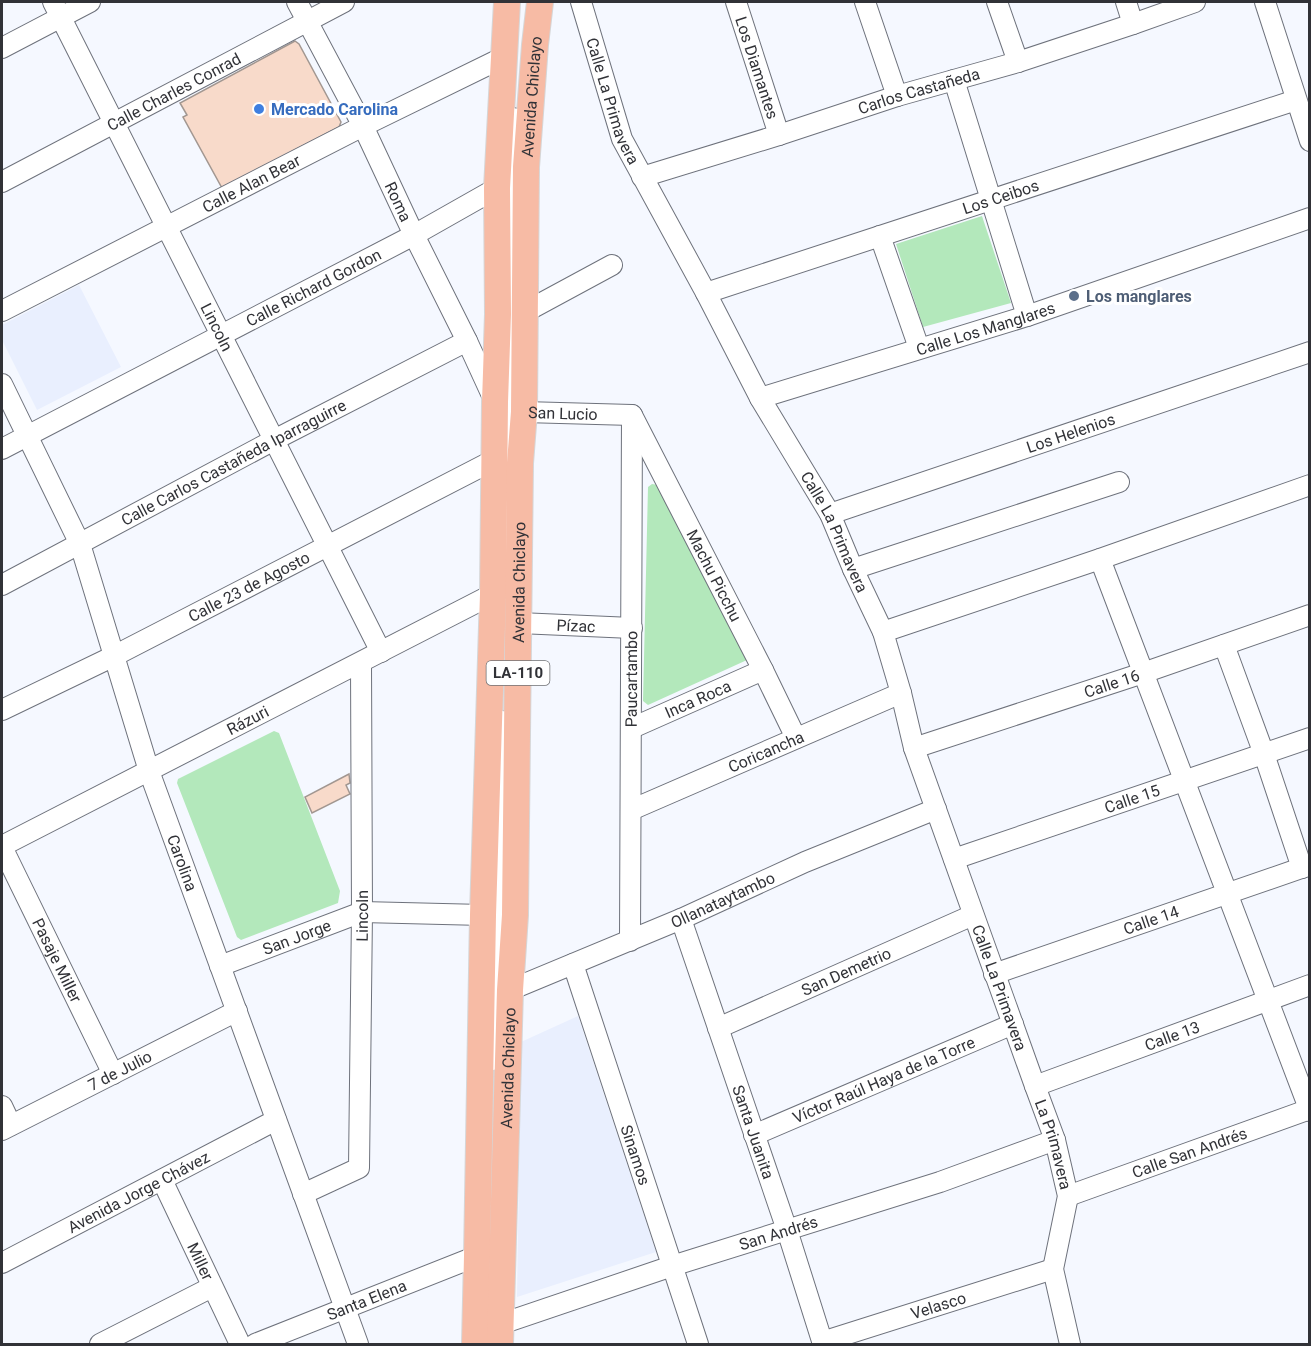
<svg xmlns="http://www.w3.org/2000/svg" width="1311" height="1346" viewBox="0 0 1311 1346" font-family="Roboto,sans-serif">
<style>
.built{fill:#e9effe}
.green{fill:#b3e8bb}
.building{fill:#f8daca;stroke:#a29791;stroke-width:1.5}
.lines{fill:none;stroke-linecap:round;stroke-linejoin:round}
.minor-casing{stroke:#6e727c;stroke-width:22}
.major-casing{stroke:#d6d6d7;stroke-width:28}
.minor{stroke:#fff;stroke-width:20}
.major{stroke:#f7bba5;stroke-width:26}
.shop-dot{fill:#3f7fe0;stroke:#fff;stroke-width:2}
.service-dot{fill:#5c6f8a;stroke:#fff;stroke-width:2}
.labels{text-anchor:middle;stroke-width:6;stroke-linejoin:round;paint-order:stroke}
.shield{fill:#fff;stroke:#6f7073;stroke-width:1.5}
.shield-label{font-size:15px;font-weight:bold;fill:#313237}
.street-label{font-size:16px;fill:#313237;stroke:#fff}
.shop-label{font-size:16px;font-weight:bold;fill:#366cbe;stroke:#fff;text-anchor:start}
.service-label{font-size:16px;font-weight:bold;fill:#4e5e75;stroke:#fff;text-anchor:start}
</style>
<rect width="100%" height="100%" fill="#f5f8ff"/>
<!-- built -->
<path class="built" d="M79 285 121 367 37 410 2 340V325Z
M578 1016 656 1252 517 1297 521 1042Z"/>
<!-- green -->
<path class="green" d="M982 216 1011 303 923 327 896 244Z
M652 484 658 485 747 660 648 705 643 701 648 487Z
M274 731 279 733 340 891 338 903 241 940 237 937 177 783 178 779Z"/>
<!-- building -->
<path class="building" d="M295 41 299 44 341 122 339 127 222 188 183 117 187 115 180 103Z
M349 774 350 783 346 785 350 794 312 813 305 797Z"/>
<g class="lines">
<!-- minor casing -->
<g class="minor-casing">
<g id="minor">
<path id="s1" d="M53 2 381 652"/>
<path id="s2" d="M297 2 363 126 414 235 467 341 495 402 524 412 632 415"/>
<path id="s3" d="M581 2 622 139 706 293 760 398 830 514 853 569 883 632 901 693 914 748 1035 1086 1055 1140 1068 1196 1053 1269 1070 1344"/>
<path id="s4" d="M736 2 779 135"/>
<path d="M865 2 897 96"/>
<path d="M997 2 1018 62"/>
<path d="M1126 2 1133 24"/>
<path d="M1265 2 1310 141"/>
<path d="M2 48 90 2"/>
<path d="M954 80 1027 316"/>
<path id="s5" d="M642 177 779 135 897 96 1018 62 1133 24 1195 2"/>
<path id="s6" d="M2 182 344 2"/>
<path d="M880 236 919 348"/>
<path id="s7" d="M706 293 1296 100"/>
<path id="s8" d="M2 311 363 126 504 57"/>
<path d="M525 312 612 265"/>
<path id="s9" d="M2 384 80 544 149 771 358 1344"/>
<path id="s10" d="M760 398 1027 316 1310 218"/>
<path id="s11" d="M633 417 763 670 796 738"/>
<path id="s12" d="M2 449 414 235 497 188"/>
<path id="s13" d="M830 514 1310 352"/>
<path d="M506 548 509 406 513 118"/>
<path d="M1100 559 1310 1111"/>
<path d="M853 569 1119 482"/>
<path id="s14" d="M2 585 274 440 467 341"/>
<path id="s15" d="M519 623 632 628"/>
<path d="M883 632 1100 559 1310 485"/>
<path d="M1224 645 1264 754 1302 868"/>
<path id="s16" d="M2 710 114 656 494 460"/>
<path id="s17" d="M632 728 763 670"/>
<path id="s18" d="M914 748 1143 673 1310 615"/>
<path id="s19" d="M631 810 901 693"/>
<path id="s20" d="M2 846 493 594"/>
<path id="s21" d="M2 847 113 1074"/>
<path id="s22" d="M954 859 1310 738"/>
<path id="s23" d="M681 919 787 1230 823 1344"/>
<path id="s24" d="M630 941 632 415"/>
<path id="s25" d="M573 964 698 1344"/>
<path id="s26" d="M220 966 362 912 483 915"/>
<path id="s27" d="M994 974 1310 865"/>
<path id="s28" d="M510 990 681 919 805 862 936 809"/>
<path id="s29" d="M718 1028 973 915"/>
<path d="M493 1060 502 721"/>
<path id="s30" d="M1035 1086 1310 985"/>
<path d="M2 1106 11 1125"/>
<path id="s31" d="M2 1130 237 1011"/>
<path id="s32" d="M754 1135 1013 1024"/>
<path id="s33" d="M162 1180 240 1344"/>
<path id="s34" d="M303 1194 359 1168 362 912 361 663"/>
<path id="s35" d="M1068 1196 1310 1109"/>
<path id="s36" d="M2 1263 276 1120"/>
<path id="s37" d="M501 1324 672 1266 940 1182 1055 1140"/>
<path id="s38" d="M822 1342 1053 1269"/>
<path d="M100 1344 212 1287"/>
<path id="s39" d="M255 1344 477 1256"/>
</g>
</g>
<!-- major casing -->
<g class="major-casing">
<g id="major">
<path d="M475 1344 477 1256 483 915 493 594 495 402 498 314 497 188 507 2"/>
<path id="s40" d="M500 1344 510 990 515 915 520 463 524 412 526 167 535 45 540 2"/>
</g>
</g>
<!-- minor -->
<use href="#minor" class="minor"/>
<!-- major -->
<use href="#major" class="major"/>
</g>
<!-- markers -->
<circle class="shop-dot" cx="259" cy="109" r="6"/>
<circle class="service-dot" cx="1074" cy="296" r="6"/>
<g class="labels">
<!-- shield labels -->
<rect class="shield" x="486.5" y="661" width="63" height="24" rx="4.5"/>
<g class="shield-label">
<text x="518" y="678">LA-110</text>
</g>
<!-- street labels -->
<g class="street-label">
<text dy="6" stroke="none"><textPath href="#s4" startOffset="69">Los Diamantes</textPath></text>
<text dy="6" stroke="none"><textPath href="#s5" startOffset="290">Carlos Castañeda</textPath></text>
<text dy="6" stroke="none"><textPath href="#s6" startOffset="194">Calle Charles Conrad</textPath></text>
<text dy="6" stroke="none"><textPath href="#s40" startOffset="1248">Avenida Chiclayo</textPath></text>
<text dy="6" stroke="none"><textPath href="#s3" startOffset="104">Calle La Primavera</textPath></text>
<text dy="6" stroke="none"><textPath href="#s8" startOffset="280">Calle Alan Bear</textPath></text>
<text dy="6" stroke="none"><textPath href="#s7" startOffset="310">Los Ceibos</textPath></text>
<text dy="6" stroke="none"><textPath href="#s2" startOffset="224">Roma</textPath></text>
<text dy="6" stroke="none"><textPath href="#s12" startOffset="351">Calle Richard Gordon</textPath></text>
<text dy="6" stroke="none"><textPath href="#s1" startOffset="364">Lincoln</textPath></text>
<text dy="6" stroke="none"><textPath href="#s10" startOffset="236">Calle Los Manglares</textPath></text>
<text dy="6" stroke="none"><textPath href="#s2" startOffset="516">San Lucio</textPath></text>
<text dy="6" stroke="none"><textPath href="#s13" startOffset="254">Los Helenios</textPath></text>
<text dy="6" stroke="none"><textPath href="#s14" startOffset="262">Calle Carlos Castañeda Iparraguirre</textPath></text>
<text dy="6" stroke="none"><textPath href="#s3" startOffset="590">Calle La Primavera</textPath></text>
<text dy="6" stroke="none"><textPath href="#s11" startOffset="178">Machu Picchu</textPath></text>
<text dy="6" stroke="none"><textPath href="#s40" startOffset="762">Avenida Chiclayo</textPath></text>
<text dy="6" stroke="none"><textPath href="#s16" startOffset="276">Calle 23 de Agosto</textPath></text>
<text dy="6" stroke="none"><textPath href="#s15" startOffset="57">Pízac</textPath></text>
<text dy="6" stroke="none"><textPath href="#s24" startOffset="262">Paucartambo</textPath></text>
<text dy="6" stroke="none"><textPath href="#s18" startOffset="208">Calle 16</textPath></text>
<text dy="6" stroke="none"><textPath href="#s17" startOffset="72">Inca Roca</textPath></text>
<text dy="6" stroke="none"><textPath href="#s20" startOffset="276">Rázuri</textPath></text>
<text dy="6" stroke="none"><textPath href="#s19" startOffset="147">Coricancha</textPath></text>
<text dy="6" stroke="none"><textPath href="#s22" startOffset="188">Calle 15</textPath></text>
<text dy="6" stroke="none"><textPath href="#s9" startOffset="513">Carolina</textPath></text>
<text dy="6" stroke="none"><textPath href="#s28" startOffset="231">Ollanataytambo</textPath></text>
<text dy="6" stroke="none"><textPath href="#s34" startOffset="314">Lincoln</textPath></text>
<text dy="6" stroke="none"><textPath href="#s27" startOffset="166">Calle 14</textPath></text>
<text dy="6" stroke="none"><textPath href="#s26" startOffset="82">San Jorge</textPath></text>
<text dy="6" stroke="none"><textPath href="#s21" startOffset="126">Pasaje Miller</textPath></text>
<text dy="6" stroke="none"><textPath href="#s29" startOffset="140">San Demetrio</textPath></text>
<text dy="6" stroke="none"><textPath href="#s3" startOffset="1076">Calle La Primavera</textPath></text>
<text dy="6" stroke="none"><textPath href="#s30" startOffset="146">Calle 13</textPath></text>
<text dy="6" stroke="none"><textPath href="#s40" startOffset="276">Avenida Chiclayo</textPath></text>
<text dy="6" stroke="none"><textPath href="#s31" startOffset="132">7 de Julio</textPath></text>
<text dy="6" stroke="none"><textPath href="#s32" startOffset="141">Víctor Raúl Haya de la Torre</textPath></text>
<text dy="6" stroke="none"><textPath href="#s23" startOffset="225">Santa Juanita</textPath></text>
<text dy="6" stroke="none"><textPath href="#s3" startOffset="1242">La Primavera</textPath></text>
<text dy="6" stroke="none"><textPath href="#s35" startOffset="129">Calle San Andrés</textPath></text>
<text dy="6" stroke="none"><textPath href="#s25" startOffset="201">Sinamos</textPath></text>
<text dy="6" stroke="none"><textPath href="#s36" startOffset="154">Avenida Jorge Chávez</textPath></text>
<text dy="6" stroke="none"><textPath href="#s37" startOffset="292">San Andrés</textPath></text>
<text dy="6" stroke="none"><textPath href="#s33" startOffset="90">Miller</textPath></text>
<text dy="6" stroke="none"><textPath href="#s39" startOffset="120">Santa Elena</textPath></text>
<text dy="6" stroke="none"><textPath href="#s38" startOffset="122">Velasco</textPath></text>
</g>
<!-- shop labels -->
<g class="shop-label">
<text x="271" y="115">Mercado Carolina</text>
</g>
<!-- service labels -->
<g class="service-label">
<text x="1086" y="302">Los manglares</text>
</g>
</g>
<!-- border -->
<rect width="1311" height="1346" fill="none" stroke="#313237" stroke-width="6"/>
</svg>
